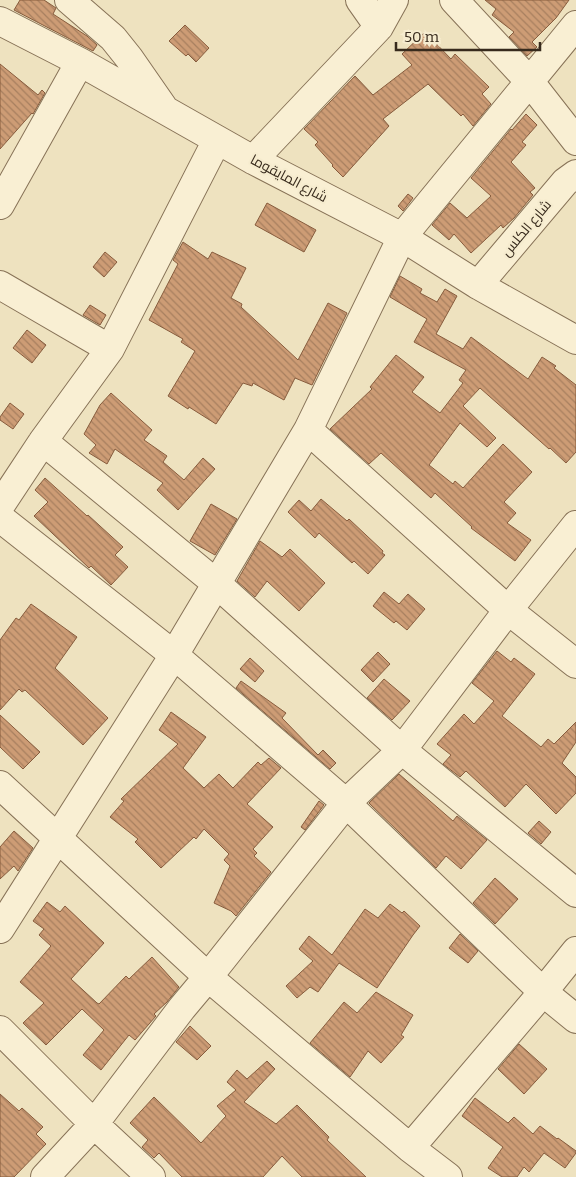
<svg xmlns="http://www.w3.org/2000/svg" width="576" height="1177" viewBox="0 0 576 1177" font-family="Bitter,Cairo,serif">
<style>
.building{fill:url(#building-back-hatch);stroke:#875c3d}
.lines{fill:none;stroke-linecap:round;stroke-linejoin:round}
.minor-casing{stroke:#877257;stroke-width:30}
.minor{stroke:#f9efd3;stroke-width:28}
.labels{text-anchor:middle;stroke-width:4.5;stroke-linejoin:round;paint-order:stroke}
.street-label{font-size:14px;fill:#372a1c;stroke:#f6eccf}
</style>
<defs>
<pattern id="building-back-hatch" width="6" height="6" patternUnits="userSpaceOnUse" patternTransform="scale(1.25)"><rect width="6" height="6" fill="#cd9c75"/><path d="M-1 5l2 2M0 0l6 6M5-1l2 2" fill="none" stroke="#a77f5f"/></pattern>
</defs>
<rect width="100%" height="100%" fill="#eee2bf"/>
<!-- building -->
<path class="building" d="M20 0H44L56 8 53 14 87 36 97 45 93 51 14 10Z
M485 0H569L556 18 532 42 537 47 527 56 509 37 514 32 492 15 496 9Z
M185 25 209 48 196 62 188 54 186 56 169 41Z
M425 32 451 59 455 54 489 87 482 94 491 104 473 126 463 114 461 116 428 84 383 119 389 126 343 177 332 166 333 165 315 145 318 142 304 129 355 76 373 95 412 65 402 54Z
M0 64 38 95 42 90 45 93 33 114 32 113 0 149Z
M526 114 537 125 522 142 526 145 511 162 535 188 530 192 533 195 514 218 503 228 501 225 471 253 454 234 449 240 432 225 450 203 467 218 491 196 471 178 511 129 512 130Z
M408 194 413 198 403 211 398 206Z
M267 203 316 230 304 252 255 225Z
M183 242 208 259 212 252 246 268 231 298 242 304 241 307 298 360 328 303 347 313 312 385 295 378 284 400 253 383 252 386 243 383 216 424 189 407 188 409 168 396 195 351 181 342 183 339 149 320 178 264 173 260Z
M105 252 117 262 104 277 93 267Z
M400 276 422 289 420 293 437 302 445 289 457 296 436 334 463 349 471 337 528 379 542 357 556 366 554 368 576 385V452L566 463 550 448 549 449 480 388 463 406 496 438 487 447 460 423 429 465 453 484 455 481 463 488 503 444 532 472 504 502 516 513 507 523 531 540 515 561 471 528 472 527 435 493 431 498 381 453 369 464 330 429 372 389 370 387 396 355 424 377 412 392 440 413 463 383 459 380 466 370 414 342 427 319 390 297Z
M90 305 106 315 100 325 83 315Z
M27 330 46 345 32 363 13 348Z
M111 393 152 430 144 440 167 456 163 462 184 480 203 458 215 469 178 510 157 490 163 483 115 449 107 464 89 453 96 445 84 434 100 405Z
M10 403 24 414 13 429 0 420V417Z
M45 478 87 516 88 515 123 547 115 555 128 567 111 585 91 566 89 568 34 516 48 502 35 490Z
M321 499 347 521 349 519 383 551 382 553 385 555 368 574 354 561 352 563 319 533 315 538 288 512 299 500 311 511Z
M211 504 237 519 215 555 190 541Z
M260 541 282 557 290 549 325 583 299 611 267 581 255 597 237 581Z
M384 592 399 604 408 594 425 609 407 630 396 621 394 623 373 606Z
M31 604 77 637 55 668 108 718 83 745 25 690 22 692 19 689 0 710V640L16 618 19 620Z
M497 651 511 662 514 658 535 674 502 716 541 747 548 739 554 744 576 722V742L562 763 576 777V793L556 814 526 784 505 807 466 771 460 777 443 764 451 755 437 744 464 714 474 724 494 701 472 683Z
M378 652 390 664 373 682 361 670Z
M250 658 264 671 255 682 240 669Z
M384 679 410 701 392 720 367 698Z
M241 681 286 713 282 718 318 755 323 750 336 763 330 769 236 688Z
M171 712 206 737 183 768 204 788 219 774 233 788 258 762 261 765 269 758 281 768 247 804 273 827 253 849 257 853 254 856 271 872 236 916 231 911 214 903 230 866 224 860 229 854 204 829 196 839 194 837 161 868 135 842 138 839 110 817 124 801 121 799 178 744 159 730Z
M0 715 40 752 23 769 0 747Z
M399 774 453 821 457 816 487 840 461 869 446 856 436 868 369 803Z
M319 801 324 805 305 830 301 827Z
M539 821 551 832 541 844 528 833Z
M14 831 33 848 18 871 14 866 0 879V847Z
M495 878 518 899 495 924 473 903Z
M47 902 60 912 65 906 104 943 71 979 97 1003 99 1004 126 976 129 979 152 957 179 987 167 1002 154 1014 156 1016 135 1040 129 1035 101 1070 83 1055 104 1030 82 1009 46 1045 23 1023 44 1003 20 982 51 946 39 935 44 929 33 921Z
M390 904 402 913 404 911 420 926 413 935 377 988 339 963 318 992 310 987 297 998 286 986 313 961 299 949 309 936 332 955 365 909 378 918Z
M460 934 478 951 468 963 449 948Z
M376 992 413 1015 401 1035 404 1037 381 1063 368 1051 350 1077 310 1043 344 1002 357 1013Z
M190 1026 211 1046 197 1060 176 1042Z
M519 1044 547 1069 524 1094 498 1069Z
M267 1061 275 1069 244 1102 276 1124 297 1105 329 1137 327 1140 366 1177H302L282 1156 263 1177H182L159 1153 154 1158 142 1147 148 1140 130 1123 154 1097 201 1143 226 1116 217 1106 236 1090 227 1082 237 1070 247 1079Z
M0 1094 19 1111 22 1108 43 1127 36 1134 46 1144 14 1177H0Z
M475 1098 508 1123 514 1117 533 1134 540 1126 557 1139 558 1138 576 1151V1153L565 1168 544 1153 529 1172 524 1167 517 1177H502L488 1168 503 1147 462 1116Z"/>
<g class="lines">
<!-- minor casing -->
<g class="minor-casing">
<path id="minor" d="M69 0 113 38 129 58 163 107
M360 0 379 27
M454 0 530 82 576 141
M0 21 80 62 253 160 402 237 478 285 576 340
M253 160 379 27 394 0
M0 205 80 62
M0 285 110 349
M478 285 565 182 576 174
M308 430 508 610 576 664
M43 441 217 584 402 750 576 893
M0 506 43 441 110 349 217 140
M0 518 174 655 346 803 543 992 576 1019
M0 785 208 977 410 1148 448 1177
M0 929 174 655 308 430 402 237 576 25
M0 1030 94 1124 151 1177
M410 1148 543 992 576 951
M45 1177 94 1124 182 1008 208 977 346 803 402 750 508 610 576 525"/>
</g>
<!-- minor -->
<use href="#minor" class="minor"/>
</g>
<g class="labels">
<!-- street labels -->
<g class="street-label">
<text transform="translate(289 178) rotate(28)" y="5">شارع المايقوما</text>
<text transform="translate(526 228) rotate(-50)" y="5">شارع الكلس</text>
</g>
</g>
<!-- scale -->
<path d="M396 42v8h144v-8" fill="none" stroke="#372a1c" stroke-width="2.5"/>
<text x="404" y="42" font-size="15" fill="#372a1c" stroke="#f6eccf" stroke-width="4" paint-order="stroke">50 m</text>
</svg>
